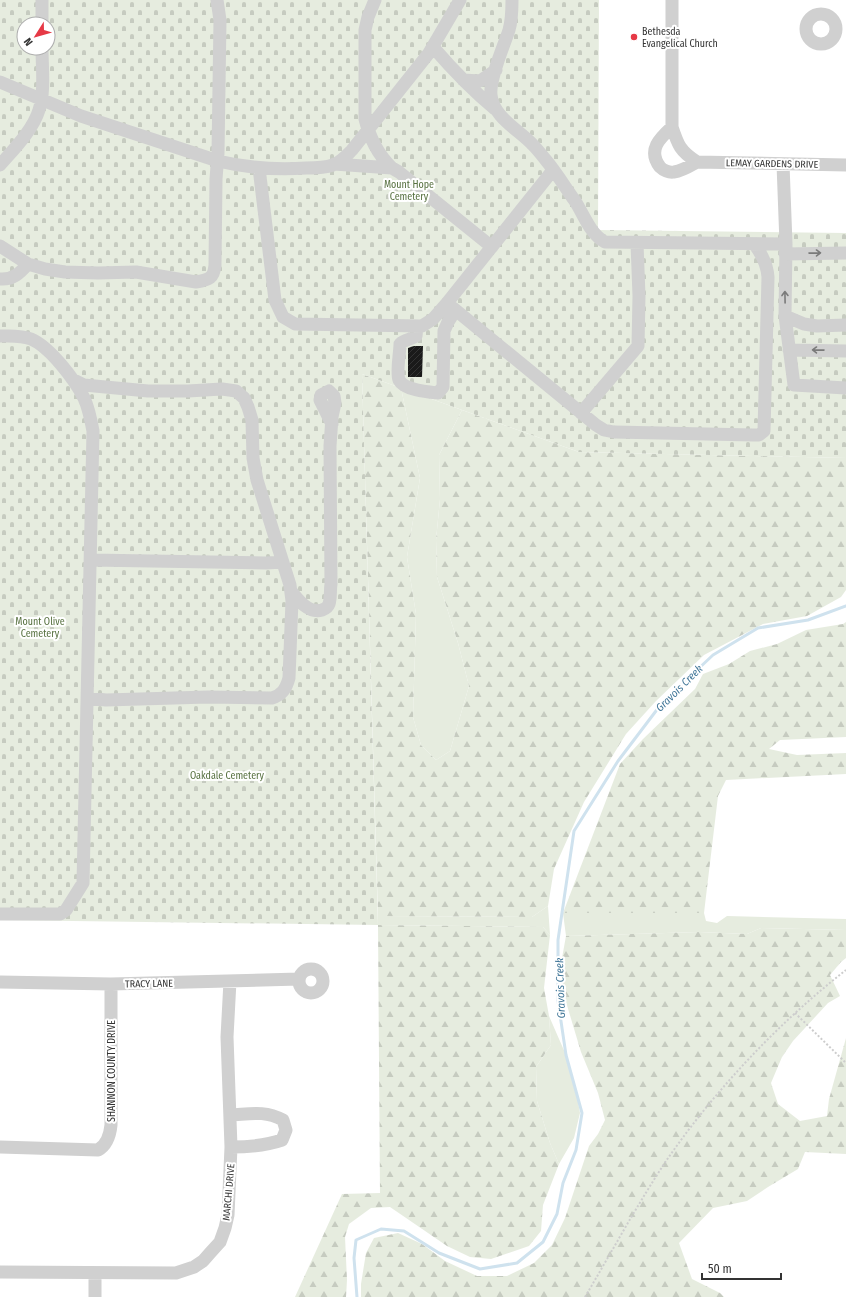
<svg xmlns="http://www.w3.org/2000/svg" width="846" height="1297" viewBox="0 0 846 1297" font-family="'Fira Sans Condensed',sans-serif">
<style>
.green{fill:#e6ecdf}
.forest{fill:url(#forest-firs)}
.cemetery{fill:url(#cemetery-stones);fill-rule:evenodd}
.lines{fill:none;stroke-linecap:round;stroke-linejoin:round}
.stream{stroke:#cfe2ee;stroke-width:3}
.building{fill:url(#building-hatch)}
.path{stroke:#cdcdcd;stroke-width:2;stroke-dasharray:2 2;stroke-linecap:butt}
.minor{stroke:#d0d0d0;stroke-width:13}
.oneway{stroke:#7a7a7a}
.poi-dot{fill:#e63946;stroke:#fff;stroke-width:1.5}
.labels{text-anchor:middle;stroke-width:4;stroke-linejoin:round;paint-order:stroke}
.poi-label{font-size:10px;fill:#333;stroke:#fff;text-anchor:start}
.street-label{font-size:10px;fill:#333;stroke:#fff}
.park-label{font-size:10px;fill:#56703f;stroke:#fff}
.water-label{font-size:11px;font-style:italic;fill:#3f7597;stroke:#fff}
</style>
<defs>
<pattern id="forest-firs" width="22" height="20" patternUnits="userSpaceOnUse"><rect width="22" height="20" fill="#e6ecdf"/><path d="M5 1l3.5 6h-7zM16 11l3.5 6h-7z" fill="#c6cbc0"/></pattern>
<pattern id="cemetery-stones" width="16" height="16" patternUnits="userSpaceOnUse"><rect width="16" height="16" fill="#e6ecdf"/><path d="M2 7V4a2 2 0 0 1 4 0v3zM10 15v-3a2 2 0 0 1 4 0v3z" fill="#c6cbc0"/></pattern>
<pattern id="building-hatch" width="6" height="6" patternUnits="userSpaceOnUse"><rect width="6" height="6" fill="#1a1a1a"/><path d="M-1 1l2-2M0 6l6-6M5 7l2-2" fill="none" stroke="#333"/></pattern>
</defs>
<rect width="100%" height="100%" fill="#fff"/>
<!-- green -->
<path class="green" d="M401 388 462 410 439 455 440 499 436 540 437 577 458 643 469 686 450 751 436 760 421 745 413 717 416 614 407 557 420 478Z
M548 906 550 935 543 927 378 925V916L532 917Z
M563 913H704L706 921 717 923 727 916 846 919V930L761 928 747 934 699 932 566 936Z
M549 1016 566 1055 575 1085 580 1113 574 1138 559 1164 550 1143 537 1101 536 1067 551 1045Z"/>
<!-- forest -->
<path class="forest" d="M362 374 401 388 420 478 407 557 416 614 413 717 421 745 436 760 450 751 469 686 458 643 437 577 436 540 440 499 439 455 462 410 579 452 846 458V590L841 597 807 616 763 624 704 655 656 701 626 734 584 802 554 869 548 906 532 917 378 916Z
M846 622V737L780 740 769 749 797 755 846 753V774L726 780 718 796 704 913H563L620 764 643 739 695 689 703 674 729 664 750 651 777 644 806 630 843 624Z
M378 925 543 927 550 935 544 988 549 1016 551 1045 536 1067 537 1101 550 1143 559 1164 543 1205 541 1231 529 1246 491 1259 470 1257 447 1246 390 1207 371 1208 349 1224 345 1237 347 1280 346 1297H295L342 1194 380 1193Z
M761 928 846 930V958L841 962 830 975 840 996 828 1003 793 1041 782 1057 771 1083 778 1104 800 1121 827 1116 829 1099 846 1038V1154L805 1152 798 1169 768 1187 747 1201 713 1208 679 1243 692 1279 720 1293 724 1297H361V1284L366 1253 374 1238 398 1233 422 1244 445 1261 477 1276H507L534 1263 552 1245 565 1218 589 1146 598 1134 605 1120 598 1093 581 1052 566 1002 560 969 566 936 699 932 747 934Z"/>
<!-- cemetery -->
<path class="cemetery" d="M0 0H599L598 230 846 233V458L579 452 362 374 378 925 0 920ZM24 24H48V48H24Z"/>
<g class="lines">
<!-- stream -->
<path class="stream" d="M357 1297 354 1258 356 1240 381 1229 404 1231 439 1253 480 1269 517 1263 543 1242 557 1214 563 1183 576 1150 582 1113 566 1055 558 1001V940L574 831 618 761 662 703 713 655 758 628 808 620 846 606"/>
</g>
<!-- building -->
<path class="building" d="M414 346H423L422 377H408V348Z"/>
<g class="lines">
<!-- path -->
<path class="path" d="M795 1013 846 1063
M585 1297C611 1253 636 1207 664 1164 713 1092 778 1023 846 970"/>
<!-- minor -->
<path class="minor" d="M375 0 368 17 365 30V119C370 138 377 154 392 168
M512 0C512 10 512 20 509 30 504 46 489 79 491 95 493 117 519 130 533 145 537 149 541 154 545 159 556 172 565 187 575 201 584 215 590 234 605 242L786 244
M672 0V127C678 145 680 151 697 162L846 165
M806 29a15 15 0 1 1 30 0a15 15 0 1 1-30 0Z
M42 24V0
M433 47C452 69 472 90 495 109
M463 80 480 81 496 70
M0 82 81 116 218 161C247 168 276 170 306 168 315 168 324 168 333 165 341 162 347 155 352 150L429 53 460 0
M672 127C660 138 647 150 660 167 663 170 669 173 674 172 682 171 690 166 697 162
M334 164 392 168 399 172 492 247
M783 164 786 244 785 316 794 385 846 388
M0 165C13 150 33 130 39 110 45 92 42 67 42 48
M259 168 275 300 283 317 295 324 422 326 433 319 447 303
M553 170 447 303 596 425 604 430 614 432 753 435H759L764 431 768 277C767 264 762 254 754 244
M0 246 28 264 45 269 65 272 98 273 136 272 196 282C209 280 214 278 215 265L216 179 218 153 220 20 217 0
M785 254 846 253
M0 279C13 280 20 273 28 264
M785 316 804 324 817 326 846 325
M417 326 416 336C411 340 405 339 400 344 400 353 396 372 399 380 404 390 428 392 438 393L443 387 444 331 448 322 455 311
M0 336C10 336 21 335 31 339 50 347 75 380 84 398 89 409 91 420 93 431L83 883 66 910 60 914H0
M789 350 846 351
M72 379 84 385 148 391H188L222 389 236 391 244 398 248 407 252 420 253 458 257 480 290 585 292 601 289 678C286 689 282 695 272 698L208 697 106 700 88 698
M581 413 638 346 639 296 637 243
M91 560 266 563 283 562
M291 591C298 600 309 614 322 610 325 609 328 607 329 604 331 598 330 590 331 584L330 446 332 417 335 403 334 396 329 391 321 395 320 400 332 424
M299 981a12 12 0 1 1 24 0a12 12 0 1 1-24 0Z
M0 982 111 984 299 979
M230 1115C250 1114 264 1110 283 1120L286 1130 282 1140C265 1146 249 1147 231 1147
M0 1147 98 1150C107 1145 110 1135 111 1125V984
M0 1272 176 1273 194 1267 203 1261 210 1253 220 1242 225 1228 228 1215 231 1147 227 1037 230 981
M95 1273V1297"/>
</g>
<!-- one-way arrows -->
<defs><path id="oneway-shaft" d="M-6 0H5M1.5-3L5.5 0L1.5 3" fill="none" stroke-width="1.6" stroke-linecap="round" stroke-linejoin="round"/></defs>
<g class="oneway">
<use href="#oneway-shaft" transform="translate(815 253) rotate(-1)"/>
<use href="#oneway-shaft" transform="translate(785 297) rotate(-91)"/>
<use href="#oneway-shaft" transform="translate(818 350) rotate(-179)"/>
</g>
<!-- markers -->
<circle class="poi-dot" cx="634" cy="37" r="4"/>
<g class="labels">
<!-- poi labels -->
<g class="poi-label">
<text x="642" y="35">Bethesda<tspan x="642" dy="12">Evangelical Church</tspan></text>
</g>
<!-- street labels -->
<g class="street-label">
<text transform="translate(772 163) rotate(1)" y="4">LEMAY GARDENS DRIVE</text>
<text transform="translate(149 983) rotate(-1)" y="4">TRACY LANE</text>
<text transform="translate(111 1071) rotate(-90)" y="4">SHANNON COUNTY DRIVE</text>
<text transform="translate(228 1192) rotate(-85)" y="4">MARCHI DRIVE</text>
</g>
<!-- park labels -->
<g class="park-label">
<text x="409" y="188">Mount Hope<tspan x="409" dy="12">Cemetery</tspan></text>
<text x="40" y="625">Mount Olive<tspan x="40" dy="12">Cemetery</tspan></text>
<text x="227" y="779">Oakdale Cemetery</text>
</g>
<!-- water labels -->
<g class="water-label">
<text transform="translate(679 688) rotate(-45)" y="4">Gravois Creek</text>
<text transform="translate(560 988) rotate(-92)" y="4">Gravois Creek</text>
</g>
</g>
<!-- north arrow -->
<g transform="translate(36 36) rotate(233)"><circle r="19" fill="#ffffff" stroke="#adadad"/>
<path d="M0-3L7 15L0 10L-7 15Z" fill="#e63946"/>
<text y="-6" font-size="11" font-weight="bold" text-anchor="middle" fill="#333333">N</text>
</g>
<!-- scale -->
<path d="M702 1273v6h79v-6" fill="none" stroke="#333333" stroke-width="2"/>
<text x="708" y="1273" font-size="12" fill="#333333" stroke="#ffffff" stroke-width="3" paint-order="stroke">50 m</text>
</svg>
